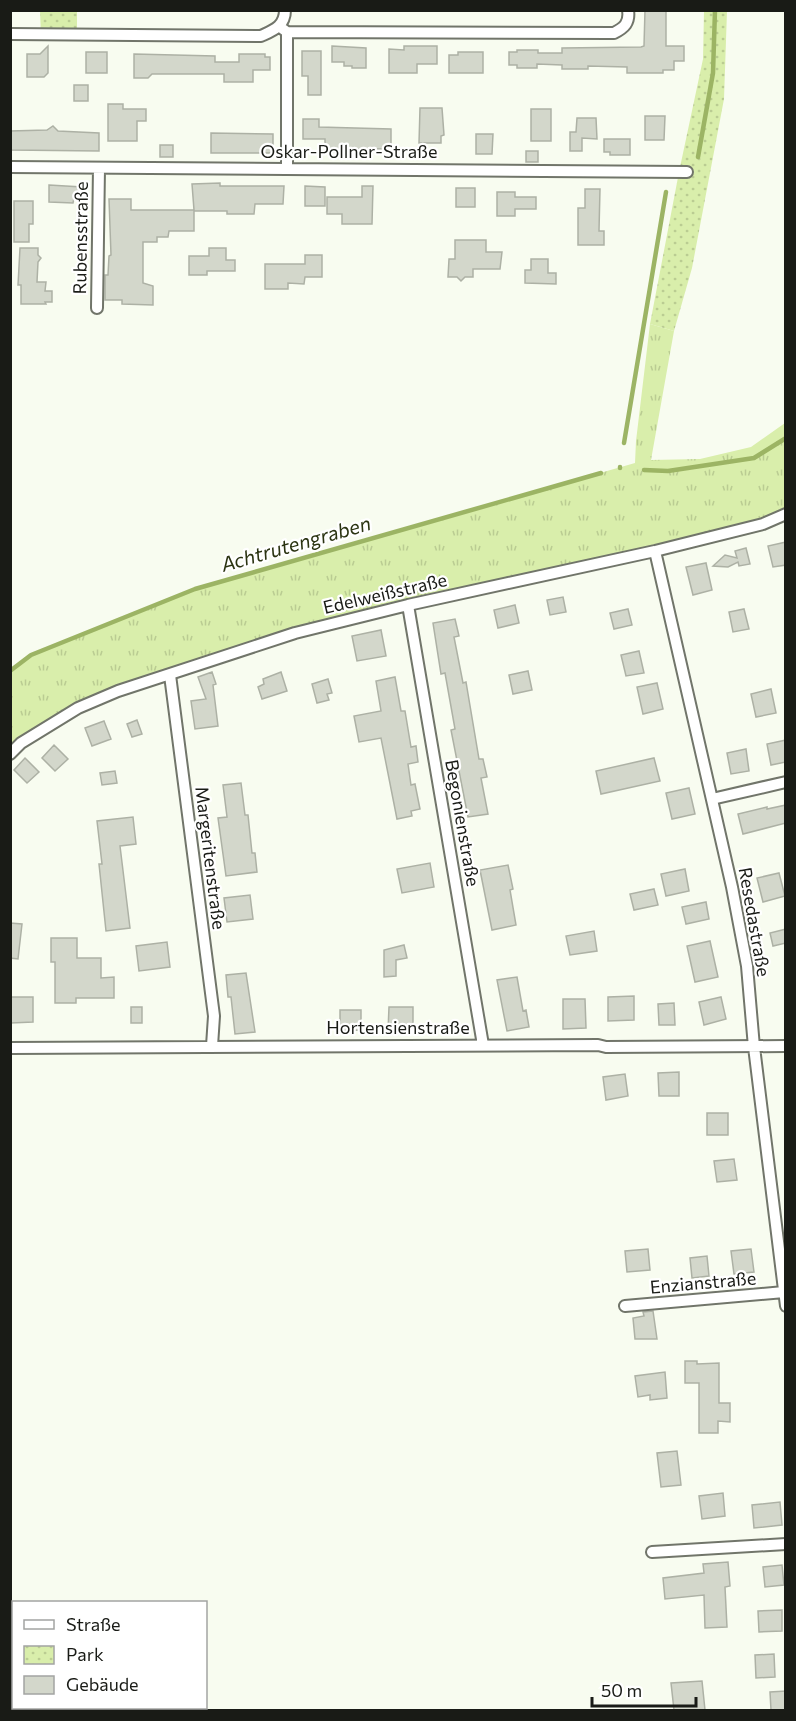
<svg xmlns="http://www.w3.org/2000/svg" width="796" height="1721" viewBox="0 0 796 1721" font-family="Commissioner,sans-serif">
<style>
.grass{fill:url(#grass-tufts)}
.park{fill:url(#park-dots)}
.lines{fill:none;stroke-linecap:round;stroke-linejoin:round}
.stream{stroke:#9cb464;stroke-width:4.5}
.building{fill:#d3d7cb;stroke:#adb1a5;stroke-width:1.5}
.street-casing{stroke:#71756a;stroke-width:14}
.street{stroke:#fff;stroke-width:10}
.labels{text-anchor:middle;stroke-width:4.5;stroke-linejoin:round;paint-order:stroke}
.street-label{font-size:18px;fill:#191b16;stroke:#fff}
.water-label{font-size:20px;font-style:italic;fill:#2a3311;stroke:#fff}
</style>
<defs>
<pattern id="grass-tufts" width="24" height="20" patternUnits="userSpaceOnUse" patternTransform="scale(1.5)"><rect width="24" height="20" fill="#d9eeab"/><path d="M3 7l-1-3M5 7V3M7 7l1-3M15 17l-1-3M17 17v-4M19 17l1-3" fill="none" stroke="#bacc92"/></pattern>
<pattern id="park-dots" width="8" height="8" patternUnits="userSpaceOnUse" patternTransform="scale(1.5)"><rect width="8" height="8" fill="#d9eeab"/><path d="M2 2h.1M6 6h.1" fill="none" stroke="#bacc92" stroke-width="1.8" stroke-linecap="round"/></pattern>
</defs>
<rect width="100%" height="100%" fill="#f8fcf0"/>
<!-- grass -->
<path class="grass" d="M650 324 674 331 651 460 700 459 751 447 785 423V514L775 519 295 633 78 708 11 754V671L31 655 195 589 635 463 636 441Z"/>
<!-- park -->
<path class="park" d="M40 11H77V35H41Z
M704 11H727L724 99 692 268 674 331 650 324 679 172 703 59Z"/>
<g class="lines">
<!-- stream -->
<path class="stream" d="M698 157 713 73 715 10
M624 443 666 192
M620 468V467
M644 470 668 471 754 458 786 438
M10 671 31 655 195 589 601 473"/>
</g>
<!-- building -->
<path class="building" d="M645 10H666V46H684V61H674V70H663V73H627V67L588 66V69H562V65L537 64V68H517V65H509V52H517V50H538V53H562V48L641 47 644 46Z
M48 46V73L44 77H27V54H40Z
M332 46 366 48V68H352V66H344V62H332Z
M404 46H437V64H417V73H389V49L404 50Z
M302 51H321V95H308V76H302Z
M86 52H107V73H86Z
M458 52H483V73H449V55H458Z
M134 54 215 56V62H239V54H265V57H270V70H253V82H224V74H152L148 78H134Z
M74 85H88V101H74Z
M108 104H123V109H146V121H137V141H108Z
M420 108H442L444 135 441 136V143H419Z
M531 109H551V141H531Z
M645 116H665L664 140H645Z
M577 118H596L597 139 582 138V151H570V132H576Z
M303 119H319V127L391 129V149H355V153L325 151V139H303Z
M53 126 58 131 99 133V151L10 150V131L47 130Z
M211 133 273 134V153H211Z
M476 134H493L492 154H476Z
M604 139H630V155H610V152H604Z
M160 145H173V157H160Z
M526 151H538V162H526Z
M220 183V186H284L283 204H255L254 214H227V211H194V231H169L168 237H157V242H143V283L153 286V305L122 304V300H105V275H108L109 256 111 255 109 199H131V210H194L192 184Z
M49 185 82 187V198H74L73 203 49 202Z
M305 186 325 187V206H305Z
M362 186H373L372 224H342V214H327V197H362Z
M456 188H475V207H456Z
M585 189H600L599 231H604V245H578V208H585Z
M497 192H515V197H536V209H515V216H497Z
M14 201H33V224H29V242H14Z
M455 240H486V252H502L500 269H473V277H465L461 281 457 277H448L449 259H455Z
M20 248H38V255L41 258 38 262 37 282H46L45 291H52V302H45L46 304H21V285H18Z
M209 248H226V260H235V271H207V275H189V256H209Z
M305 255H322V277H305L304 284 288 283V289H265V264H305Z
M531 259H548V273H556V284L525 283V270H531Z
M786 542V565L773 567 768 546Z
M746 548 750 564 739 566 738 562 728 567 713 566 725 555 737 558 735 551Z
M706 563 712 590 693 595 686 567Z
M563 597 566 612 550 615 547 600Z
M515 605 519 623 498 628 494 610Z
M628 609 632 625 614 629 610 613Z
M744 609 749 629 733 632 729 612Z
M455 619 459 636 454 637 463 683 466 682 479 759H483L487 777 481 778 488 814 468 817 451 730 455 729 445 673 441 674 433 623Z
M381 630 386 656 357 661 352 636Z
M639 651 644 673 626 676 621 655Z
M528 671 532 690 513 694 509 675Z
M212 672 216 684 213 685 218 726 195 729 191 701 206 699 198 677Z
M281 672 287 691 262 699 258 687 264 684 263 679Z
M395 677 401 711H405L411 747 416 746 418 762 408 764 411 785 415 784 420 809 411 811 412 816 397 819 381 738 359 742 354 716 381 711 376 681Z
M328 679 332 693 327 694 329 700 317 703 312 684Z
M657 683 663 709 643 714 637 687Z
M771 689 776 713 756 717 751 694Z
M137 720 142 734 132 737 127 724Z
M104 721 111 739 92 746 85 728Z
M786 740V762L771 765 767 744Z
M54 745 68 759 55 771 42 758Z
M746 749 749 771 731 774 727 753Z
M25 758 39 772 27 783 14 770Z
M654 758 660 781 601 794 596 771Z
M115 771 117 783 102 785 100 773Z
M241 783 245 815H248L252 853H255L257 872 226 876 218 818 227 817 223 785Z
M689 788 695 814 672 819 666 793Z
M786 805V823L743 834 738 814 767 807V809Z
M133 817 136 844 120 846 130 928 106 931 99 864H102L97 821Z
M430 863 434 887 402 893 397 869Z
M508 865 513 889 510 890 516 925 492 930 480 870Z
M685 869 689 891 666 896 661 874Z
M779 873 785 896 763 902 757 878Z
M654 889 658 905 634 910 630 894Z
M250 895 253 919 227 922 224 898Z
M706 902 709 919 686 924 682 907Z
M10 923 22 924 18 959 10 958Z
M786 929V943L773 946 770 933Z
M594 931 597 951 570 955 566 936Z
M51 938H77V958H101V978L114 977V998H76V1003H55V962H51Z
M710 941 718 977 695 982 687 946Z
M167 942 170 967 139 971 136 946Z
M404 945 407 958 396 960V976L384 977V950Z
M246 973 255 1032 235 1034 231 997H228L226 975Z
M517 977 523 1011 526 1010 529 1027 507 1031 497 980Z
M634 996V1020L608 1021V997Z
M11 997H33V1022L11 1023Z
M721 997 726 1019 704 1025 699 1002Z
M563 999H585L586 1028 563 1029Z
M674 1003 675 1025H659L658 1004Z
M131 1007H142V1023H131Z
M389 1007H413V1029L408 1031H388Z
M340 1010H361V1030L340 1031Z
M679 1072V1096H659L658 1073Z
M625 1074 628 1096 606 1100 603 1077Z
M707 1113H728V1135H707Z
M734 1159 737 1180 717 1182 714 1161Z
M648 1249 650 1270 627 1272 625 1251Z
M751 1249 754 1272 734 1274 731 1251Z
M707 1256 709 1276 692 1278 690 1258Z
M653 1311 657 1339H635L633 1318 644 1316 643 1312Z
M685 1361H697V1364L719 1363V1403H730V1422L718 1421V1433H699V1383H685Z
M665 1372 667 1398 650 1400V1395L638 1397 635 1376Z
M677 1451 681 1485 661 1487 657 1453Z
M723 1493 725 1516 702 1519 699 1496Z
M780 1502 782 1525 754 1528 752 1505Z
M728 1562 730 1586 725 1587 727 1627 705 1628 704 1595 665 1599 663 1578 704 1573 703 1564Z
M782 1565 784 1585 765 1587 763 1567Z
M782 1610V1631L759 1632 758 1611Z
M774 1654 775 1677 756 1678 755 1655Z
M702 1681 705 1710H674L671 1683Z
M786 1691V1710H771L770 1692Z"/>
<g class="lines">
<!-- street casing -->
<g class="street-casing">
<path id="street" d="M280 27 287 32 614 33C624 28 630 23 628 10
M10 34 261 36C274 30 285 26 285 10
M10 167 687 172
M287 168V32
M97 308 99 168
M655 551 732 887 747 966 754 1047 786 1306
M408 605 483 1045
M170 675 214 1016 212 1046
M10 754 21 743 78 708 118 691 295 633 408 605 655 551 763 524 786 514
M712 799 786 782
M10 1048 598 1045 606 1047 786 1046
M625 1306 784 1292
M652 1552 786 1544"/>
</g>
<!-- street -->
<use href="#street" class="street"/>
</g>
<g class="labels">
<!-- street labels -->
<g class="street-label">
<text x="349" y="158">Oskar-Pollner-Straße</text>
<text transform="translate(81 238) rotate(-89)" y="6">Rubensstraße</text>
<text transform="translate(385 594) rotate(-13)" y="6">Edelweißstraße</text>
<text transform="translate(462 823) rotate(80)" y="6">Begonienstraße</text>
<text transform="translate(210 858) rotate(83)" y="6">Margeritenstraße</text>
<text transform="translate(754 922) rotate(80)" y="6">Resedastraße</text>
<text x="398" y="1034">Hortensienstraße</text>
<text transform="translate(703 1283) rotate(-5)" y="6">Enzianstraße</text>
</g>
<!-- water labels -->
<g class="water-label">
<text transform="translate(296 544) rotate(-16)" y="7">Achtrutengraben</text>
</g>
</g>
<!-- border -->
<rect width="796" height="1721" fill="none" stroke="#191b16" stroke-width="24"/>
<!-- legend -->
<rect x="12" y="1601" width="195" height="108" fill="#ffffff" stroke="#a3a4a2" stroke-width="1.5"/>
<rect x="24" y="1620" width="30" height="9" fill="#ffffff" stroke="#a3a4a2" stroke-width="1.5"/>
<text x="66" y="1631" font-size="18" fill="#191b16">Straße</text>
<rect x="24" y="1646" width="30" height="18" fill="url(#park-dots)" stroke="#a3a4a2" stroke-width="1.5"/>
<text x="66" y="1661" font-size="18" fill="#191b16">Park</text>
<rect x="24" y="1676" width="30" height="18" fill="#d3d7cb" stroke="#a3a4a2" stroke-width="1.5"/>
<text x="66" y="1691" font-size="18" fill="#191b16">Gebäude</text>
<!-- scale -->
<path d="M592 1697v9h104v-9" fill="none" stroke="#191b16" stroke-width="3"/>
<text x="601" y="1697" font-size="18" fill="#191b16" stroke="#ffffff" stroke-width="4.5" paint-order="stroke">50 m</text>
</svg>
